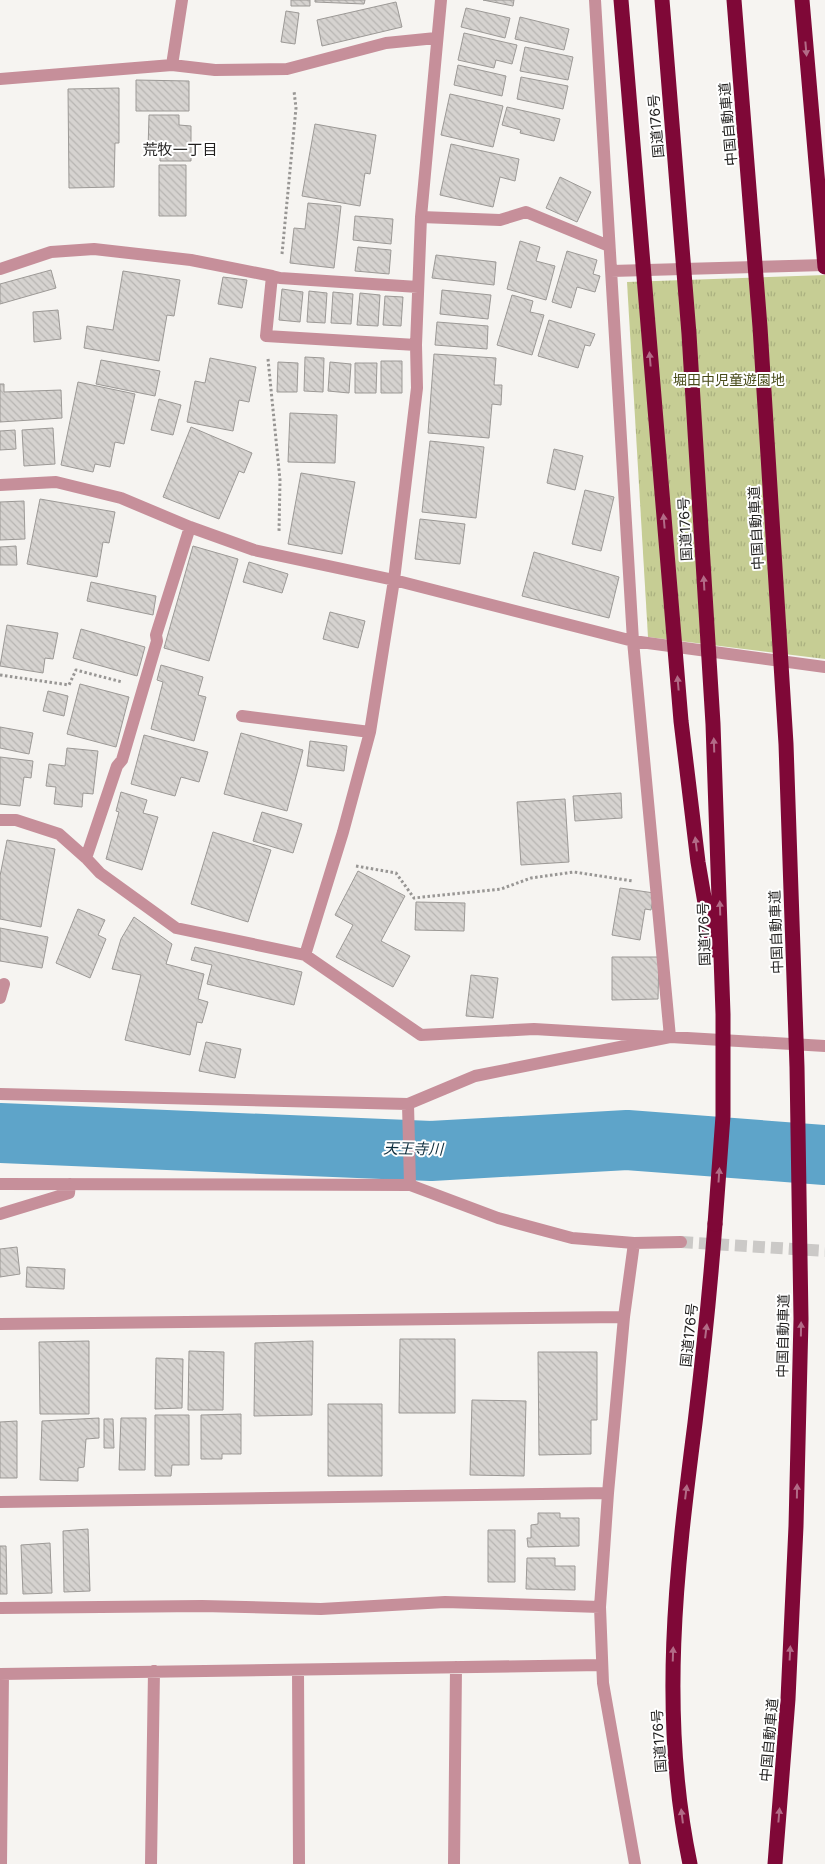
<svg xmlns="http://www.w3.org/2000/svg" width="825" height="1864" viewBox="0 0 825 1864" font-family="Inter,'Noto Sans JP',sans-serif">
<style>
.park{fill:url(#park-tufts)}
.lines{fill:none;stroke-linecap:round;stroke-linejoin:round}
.river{stroke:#5ea4c9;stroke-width:60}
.building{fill:url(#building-back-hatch);stroke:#9c9996}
.minor-tunnel{stroke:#cbc9c7;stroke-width:12;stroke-dasharray:12 6;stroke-linecap:butt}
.path{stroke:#989694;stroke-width:3;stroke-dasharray:2.5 2.5;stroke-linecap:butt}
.minor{stroke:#c68f9a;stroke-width:12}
.highway{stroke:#7f0837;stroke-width:15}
.highway-bridge{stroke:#7f0837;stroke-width:15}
.oneway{fill:#b26b87}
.labels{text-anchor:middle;stroke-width:4;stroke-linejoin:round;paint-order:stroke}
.street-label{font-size:14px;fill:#201f1e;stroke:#fff}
.park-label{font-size:14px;fill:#484c1a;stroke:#fff}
.neighbourhood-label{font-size:15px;fill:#201f1e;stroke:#fff}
.water-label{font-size:15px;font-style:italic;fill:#0e2e3e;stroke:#fff}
</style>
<defs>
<pattern id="park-tufts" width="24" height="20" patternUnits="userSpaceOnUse" patternTransform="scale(1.25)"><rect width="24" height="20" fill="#c6cd94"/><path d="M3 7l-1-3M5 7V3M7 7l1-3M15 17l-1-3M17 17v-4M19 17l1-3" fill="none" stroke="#aab07f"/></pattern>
<pattern id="building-back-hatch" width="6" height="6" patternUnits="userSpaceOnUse" patternTransform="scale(1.25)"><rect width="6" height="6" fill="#d6d3d0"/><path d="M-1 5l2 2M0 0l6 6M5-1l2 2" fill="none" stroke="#b7b5b2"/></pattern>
</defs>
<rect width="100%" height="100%" fill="#f6f4f1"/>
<!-- park -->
<path class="park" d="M825 275V659L648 637 627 282Z"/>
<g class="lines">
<!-- river -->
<path class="river" d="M0 1133 431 1151 627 1140 825 1155"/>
</g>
<!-- building -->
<path class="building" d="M291 0H310V6H291Z
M315 0H365L364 4 315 2Z
M483 0H514L513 6Z
M396 2 402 27 322 46 317 20Z
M466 8 510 18 505 38 461 27Z
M286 11 299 13 295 44 281 42Z
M520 17 569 29 564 50 515 39Z
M464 33 517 45 512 64 496 60 494 68 458 60Z
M525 47 573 57 568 80 520 71Z
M458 65 506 76 502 96 454 85Z
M521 77 568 86 563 109 517 99Z
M136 80 189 81V111H136Z
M119 88V143H115L114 187 69 188 68 89Z
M450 94 503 106 493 147 441 135Z
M507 107 560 119 554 141 520 133 521 130 502 125Z
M149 115H179V125L191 126V161H160V150H148Z
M315 124 376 135 370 174 365 173 360 206 302 196Z
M451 144 519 159 515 181 500 177 493 207 440 195Z
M159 165H186V216H159Z
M560 177 591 192 577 222 546 208Z
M308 203 341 206 334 268 290 263 294 228 305 229Z
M355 216 393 219 391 244 353 240Z
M520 241 540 247 536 261 555 266 546 300 507 289Z
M358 247 391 250 389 274 355 271Z
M567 251 597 260 593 274 600 276 595 292 577 287 571 308 552 302Z
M436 255 496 262 494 285 432 278Z
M51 270 56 288 0 304V284Z
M123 271 180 280 174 316 167 315 159 361 84 348 87 326 113 330Z
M223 277 247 280 242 308 218 304Z
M282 289 303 292 300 322 279 320Z
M442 290 491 295 488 319 440 314Z
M309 291 327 293 325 323 307 322Z
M333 292 353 294 351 324 331 323Z
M360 293 380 295 378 326 357 325Z
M512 295 533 301 530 312 544 315 532 355 497 345Z
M385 296 403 297 401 326 383 325Z
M58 310 61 339 34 342 33 312Z
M549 320 595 334 590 346 585 345 578 368 538 356Z
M437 322 488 326 487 349 435 345Z
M434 354 496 358 494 385H502L501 405 492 404 489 438 428 433Z
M305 357 324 358 323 392 304 391Z
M210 358 256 367 249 402 239 400 233 431 187 422 195 381 205 383Z
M101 360 160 371 155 396 96 384Z
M381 361H402V393H381Z
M278 362 298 363 297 392H277Z
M330 362 351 364 349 393 328 391Z
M355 363H377L376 393H355Z
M78 382 135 394 124 444 115 442 110 467 95 464 93 472 61 465Z
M0 384H4V392L61 390 62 418 0 422Z
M159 399 181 405 173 435 151 430Z
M290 413 337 415 335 463 288 462Z
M191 427 252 453 244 473 239 471 219 519 163 497Z
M53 428 55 464 24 466 22 430Z
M15 430 16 449 0 450V431Z
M430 441 484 447 476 518 422 512Z
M554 449 583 456 575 490 547 483Z
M301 473 355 482 342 554 288 544Z
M585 490 614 497 601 551 572 544Z
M40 499 115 512 109 543 103 542 97 577 27 564Z
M24 501 25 539 0 540V502Z
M420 519 465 524 460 564 415 559Z
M16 546 17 565H0V547Z
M193 546 238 559 209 661 164 648Z
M534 552 619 577 609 618 522 596Z
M249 562 288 574 282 593 243 582Z
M91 582 156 596 153 615 87 601Z
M330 612 365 621 358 648 323 639Z
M7 625 58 633 53 659 45 658 43 673 0 666Z
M81 629 145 647 137 676 73 658Z
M161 665 203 677 198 695 206 697 194 741 151 729 163 682 157 680Z
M80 684 129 697 116 747 67 734Z
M48 691 68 696 64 716 43 711Z
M0 727 33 733 29 754 0 748Z
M241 733 303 750 287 811 224 794Z
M144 735 208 752 199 782 181 777 175 796 131 784Z
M310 741 347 746 344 771 307 766Z
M67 748 98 751 93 794 83 793 82 807 54 804 56 787 46 786 49 764 65 766Z
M0 757 33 761 31 778 24 777 20 806 0 804Z
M121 792 147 800 143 813 158 817 142 870 106 859 119 812 116 811Z
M621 793 622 818 575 821 573 796Z
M565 799 569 862 521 865 517 802Z
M262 812 302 824 293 853 253 841Z
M213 832 271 850 248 922 191 904Z
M7 840 55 849 41 927 0 919V876Z
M358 871 405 896 381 941 410 956 393 987 336 957 353 925 335 915Z
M620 888 654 893 651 910 645 909 640 940 612 935Z
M416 902 465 903 464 931 415 930Z
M78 909 105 920 98 935 106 939 90 978 56 963Z
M134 917 172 944 166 964 204 974 198 999 208 1002 202 1023 197 1022 190 1055 125 1040 141 975 112 969 121 939Z
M0 928 48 937 42 968 0 961Z
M195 947 302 972 294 1005 207 984 212 965 191 960Z
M612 957H659L658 999 612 1000Z
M471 975 498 978 493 1018 466 1016Z
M206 1042 241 1049 235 1078 199 1071Z
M17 1247 20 1274 0 1277V1249Z
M27 1267 65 1269 64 1289 26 1287Z
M400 1339H455V1413H399Z
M89 1341V1414H40L39 1342Z
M313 1341 312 1415 254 1416 255 1343Z
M189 1351 224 1352 223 1410H188Z
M538 1352H597V1420H591V1454L539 1455Z
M156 1358 183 1359 182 1408 155 1409Z
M472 1400 526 1401 524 1476 470 1475Z
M328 1404H382V1476H328Z
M241 1414V1454H222V1459H201V1415Z
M155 1415H189V1465H172L171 1476H155Z
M99 1418V1438L86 1439 84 1467 78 1468V1481L40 1480 42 1421Z
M121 1418H146L145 1470H119Z
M104 1419H113L114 1448H104Z
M17 1421V1478H0V1422Z
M538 1513H560V1518H579V1546L528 1547 527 1538H531V1525L538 1524Z
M88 1529 90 1591 64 1592 63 1531Z
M488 1530H515V1582H488Z
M50 1543 52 1593 23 1594 21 1545Z
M0 1546H6L7 1594H0Z
M527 1558H555V1566H575V1590L526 1589Z"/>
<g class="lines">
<!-- minor-tunnel -->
<path class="minor-tunnel" d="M681 1242 825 1251"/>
<!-- path -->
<path class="path" d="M282 254 296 108 294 91
M268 359 280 480 279 532
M0 675 69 685 76 670 122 682
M356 866 396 873 414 898 501 889 531 878 574 872 633 881"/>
<!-- minor -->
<path class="minor" d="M182 0 172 65 215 70 287 69 386 43 436 38
M0 79 172 65
M421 217 500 220 526 212 609 246
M0 269 51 252 94 249 191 260 272 276 266 336 416 345
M611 271 825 265
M272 276 280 278 418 287
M0 485 56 482 121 498 190 527 254 550 394 580 633 641 825 667
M242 716 370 732
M0 820H16L59 834 86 858 100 873 176 928 305 955 421 1035 534 1029 825 1046
M86 858 117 766 122 760 157 641 156 635 190 527
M305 955 343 832 370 732 394 580 417 388 416 345 421 217 441 0
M0 998 4 984
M0 1094 408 1104 475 1076 670 1037 633 641 595 0
M408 1104 410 1185
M0 1184 410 1185 498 1218 572 1238 634 1243 681 1242
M0 1214 69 1193 70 1184
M634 1243 624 1317 608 1493 600 1607 603 1683 635 1864
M0 1324 624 1317
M0 1502 608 1493
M0 1608 202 1606 321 1609 445 1602 600 1607
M298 1670 299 1864
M0 1674 602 1665
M1 1864 3 1674
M151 1864 154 1671
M454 1864 456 1667"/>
<!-- highway -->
<path class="highway" d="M690 1864C659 1716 676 1571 695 1423 703 1357 710 1290 715 1224"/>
<!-- highway-bridge -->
<path class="highway-bridge" d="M621 0 681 721 698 862 713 950
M662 0 689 334 713 724 723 1014V1116L715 1224
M734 0 760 327 786 744 797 1067 801 1319 796 1526 788 1699 775 1864
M802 0 825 267"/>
</g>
<!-- one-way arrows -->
<defs><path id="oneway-solid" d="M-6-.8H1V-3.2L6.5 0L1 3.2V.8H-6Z" transform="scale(1.25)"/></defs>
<g class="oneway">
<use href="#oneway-solid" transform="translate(806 49) rotate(85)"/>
<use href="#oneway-solid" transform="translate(650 359) rotate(-95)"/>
<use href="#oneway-solid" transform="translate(664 521) rotate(-95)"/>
<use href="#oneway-solid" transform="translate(704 583) rotate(-93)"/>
<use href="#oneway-solid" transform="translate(678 683) rotate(-95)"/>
<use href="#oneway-solid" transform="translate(714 745) rotate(-92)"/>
<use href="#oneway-solid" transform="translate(696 844) rotate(-97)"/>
<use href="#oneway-solid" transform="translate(720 908) rotate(-92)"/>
<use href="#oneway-solid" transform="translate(719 1175) rotate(-86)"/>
<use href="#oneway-solid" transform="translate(801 1329) rotate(-89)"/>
<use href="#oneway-solid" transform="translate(706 1331) rotate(-83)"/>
<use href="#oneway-solid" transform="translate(797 1491) rotate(-89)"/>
<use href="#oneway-solid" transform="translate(686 1492) rotate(-83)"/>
<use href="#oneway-solid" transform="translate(790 1653) rotate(-87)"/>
<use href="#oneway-solid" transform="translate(673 1654) rotate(-88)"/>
<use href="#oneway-solid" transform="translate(779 1815) rotate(-85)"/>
<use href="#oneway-solid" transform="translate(682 1816) rotate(-97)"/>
</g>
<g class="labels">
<!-- street labels -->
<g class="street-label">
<text transform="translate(728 124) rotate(-95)" y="5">中国自動車道</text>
<text transform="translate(656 126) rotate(-95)" y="5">国道176号</text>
<text transform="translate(756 528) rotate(-93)" y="5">中国自動車道</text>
<text transform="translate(685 529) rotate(-93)" y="5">国道176号</text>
<text transform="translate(776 932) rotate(-92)" y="5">中国自動車道</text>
<text transform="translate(704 934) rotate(-92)" y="5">国道176号</text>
<text transform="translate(689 1335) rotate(-84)" y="5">国道176号</text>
<text transform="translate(783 1336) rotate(-89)" y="5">中国自動車道</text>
<text transform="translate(769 1740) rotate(-85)" y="5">中国自動車道</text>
<text transform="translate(659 1741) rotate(-94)" y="5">国道176号</text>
</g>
<!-- park labels -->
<g class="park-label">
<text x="729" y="385">堀田中児童遊園地</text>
</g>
<!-- neighbourhood labels -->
<g class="neighbourhood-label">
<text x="180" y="155">荒牧一丁目</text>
</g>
<!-- water labels -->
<g class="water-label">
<text transform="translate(413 1149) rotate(1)" y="5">天王寺川</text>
</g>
</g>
</svg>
